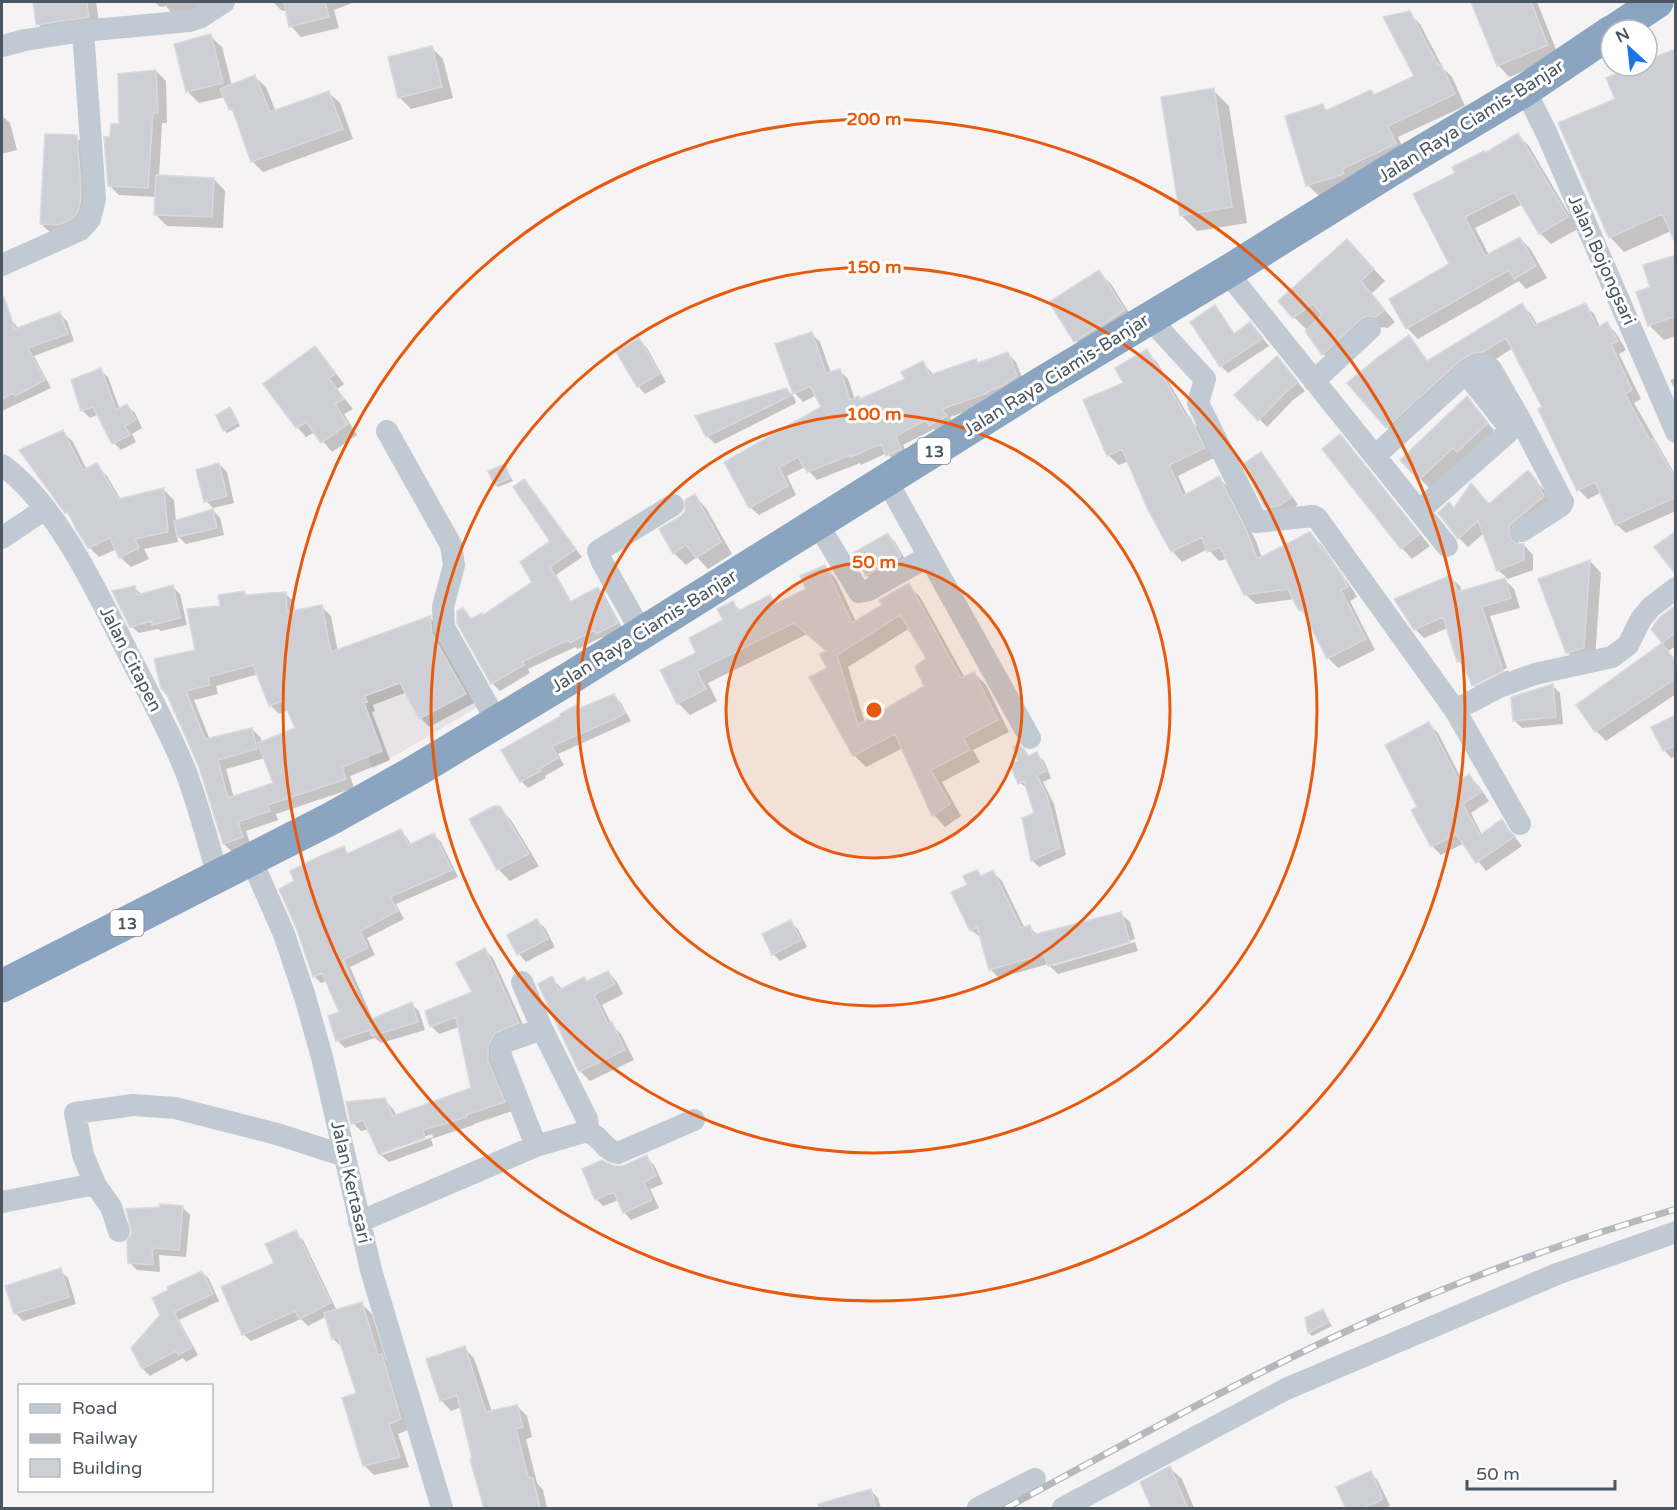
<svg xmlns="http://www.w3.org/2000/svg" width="1677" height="1510" viewBox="0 0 1677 1510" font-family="'Varela Round',sans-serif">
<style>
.education{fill:#e6e4e5}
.shadow{fill:#0003;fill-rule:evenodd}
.building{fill:#cdcfd5;stroke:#d7d9de;stroke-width:1.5;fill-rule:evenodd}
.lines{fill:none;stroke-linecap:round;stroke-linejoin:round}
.street{stroke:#c1cad2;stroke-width:22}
.highway{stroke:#8ba5c1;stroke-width:33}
.rail-casing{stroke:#b5b8bd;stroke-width:7}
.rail{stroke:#fff;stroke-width:4.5;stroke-dasharray:14;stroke-linecap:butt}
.ring{fill:none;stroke:#e8590c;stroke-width:3}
.labels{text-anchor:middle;stroke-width:6;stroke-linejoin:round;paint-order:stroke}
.shield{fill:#fff;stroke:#808990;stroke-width:1.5}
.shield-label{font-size:16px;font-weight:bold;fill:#4a5661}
.street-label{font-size:18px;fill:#4a5661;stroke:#fff}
.centre{fill:#e8590c;stroke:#fff;stroke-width:3}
.ring-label{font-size:18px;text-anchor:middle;font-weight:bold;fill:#e8590c;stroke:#fff;stroke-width:6;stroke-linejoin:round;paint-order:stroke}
</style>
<rect width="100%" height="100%" fill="#f5f3f3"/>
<!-- education -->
<path class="education" d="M433 615 481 705 373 769 330 653Z"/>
<!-- shadow -->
<path class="shadow" d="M34 2H96L100 28 49 36 38 24Z
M155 2H209L178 21 166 6 160 7Z
M273 2H355L334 10 339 28 301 37 291 26 287 10 282 11Z
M1473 2H1537L1559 57 1509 77 1498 65Z
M1409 13 1420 24 1443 68 1452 77 1465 106 1398 137 1406 155 1319 196 1308 185 1322 106 1328 111 1371 91 1376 96 1416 77Z
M210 36 222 47 232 86 255 77 266 87 276 112 329 93 340 103 353 139 263 172 252 161 236 115 230 109 225 97 199 103 188 92Z
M431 47 443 59 453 98 411 109 399 97Z
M1647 62 1671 231 1624 252 1610 237 1617 99 1638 66H1647Z
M156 71 166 81 167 123H162L159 177 214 179 225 191 223 228 167 226 155 214 156 197 119 195 109 185 111 139Z
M1213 90 1229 106 1247 223 1197 231 1181 215Z
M2 116 10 123 17 150 2 154Z
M1518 135 1529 146 1578 229 1551 244 1540 233 1523 204 1475 228 1489 255 1520 238 1531 250 1547 278 1526 289 1519 281 1418 339 1407 328 1451 265 1457 173Z
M76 137 88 149 84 230 53 235 41 224Z
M1359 253 1385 281 1371 294 1395 322 1388 328 1380 327 1335 366 1323 354 1307 330 1294 317Z
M1676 257V336L1664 340 1649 325 1652 288Z
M1099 272 1111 284 1135 322 1087 352 1076 341Z
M1521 304 1531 314 1538 326 1585 305 1594 314 1600 327 1607 324 1616 333 1626 350 1619 354 1641 399 1634 403 1676 476V511L1626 533 1616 524 1602 492 1588 499 1579 490 1545 408 1513 348 1493 361 1396 436 1387 427 1409 337 1429 362Z
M1214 307 1235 335 1257 331 1269 346 1228 373 1221 366Z
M60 314 67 321 74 341 34 356 51 388 2 411V372L4 371 2 362V321L10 318 19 329Z
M812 334 820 342 831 373 839 370 848 379 855 400 861 401 907 379 923 363 934 375 976 361 979 364 1007 353 1016 362 1025 385 995 402 950 417 954 426 939 434 934 429 903 445 909 458 897 464 887 453 861 465 860 463 817 480 805 467 787 476 796 495 759 515 750 507 726 463 823 407 817 395 803 402 795 393Z
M639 340 647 348 666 382 645 394 638 386Z
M314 348 324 357 344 384 337 389 353 409 344 414 357 435 332 452 315 432 306 437 297 427Z
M1146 351 1157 362 1192 422 1200 429 1214 458 1178 476 1187 496 1219 478 1229 488 1256 541 1262 558 1310 534 1321 544 1353 590 1357 597 1350 601 1375 650 1338 668 1328 658 1308 617 1300 610 1295 599 1256 604 1245 594 1226 559 1219 561 1208 549 1182 562 1172 551 1129 461 1119 465 1108 455 1125 383Z
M1284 365 1305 391 1293 400 1267 427 1237 395Z
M100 370 108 377 120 410 127 406 135 413 142 428 132 434 136 442 121 450 114 443 99 414 90 418 82 410Z
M1676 378V391L1670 380Z
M786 389 794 397 796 403 715 444 707 436 697 417Z
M1467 398 1497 434 1430 489 1402 460Z
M230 409 240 426 227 433 224 430Z
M63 432 73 442 87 470 96 465 107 476 121 500 164 490 174 500 176 522 213 510 220 518 224 535 186 544 177 535 178 542 144 549 149 559 131 567 120 557 117 549 99 557 89 547 73 519 66 512Z
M1340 436 1430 546 1412 559 1402 548Z
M1260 454 1268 461 1298 505 1286 513 1274 514 1266 507Z
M219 464 227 472 234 503 213 508 206 501Z
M504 465 513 481 498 487 495 484Z
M1528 472 1545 491 1553 506 1519 535 1518 545H1524L1533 555V570L1505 580 1514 589 1520 608 1490 616 1507 668 1476 682V686L1508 670 1512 680 1483 694 1474 685 1468 670 1459 661 1448 628 1424 638 1415 629 1450 577 1460 586 1462 593 1508 579 1498 570 1484 533 1468 547 1459 538 1454 510 1489 505Z
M524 481 582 557 556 575 572 603 598 589 605 596 624 631 605 641 602 637 578 649 575 647 528 669 530 673 500 691 493 684 459 623 463 610 472 620 483 616 534 583 552 541Z
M695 496 706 508 732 554 708 569 697 557 686 565 674 553 682 517Z
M888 535 895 542 908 564 874 583 867 575Z
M1590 561 1601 573 1595 659 1579 664 1567 652 1540 580Z
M825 567 836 579 856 622 884 606 908 585 920 597 965 678 974 673 986 685 1009 732 973 750 980 762 942 782 961 816 945 827 934 815 903 748 866 767 854 755 827 652 807 634 708 683 717 701 690 715 678 703 698 653 725 621 733 603 741 611 769 596 778 605 808 590ZM910 628 928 659 926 687 865 723 848 667Z
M134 587 142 595 173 587 180 594 187 625 161 631 158 629 139 633 131 626Z
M244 592 248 596 285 593 294 602 295 612 322 607 331 616 338 652 430 618 438 627 474 703 429 727 421 718 407 692 373 705 375 711 372 712 390 760 350 776 354 788 276 814 278 820 246 831 251 846 233 853 224 844 200 767 168 695 222 607ZM259 674 270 705 279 714 289 710 297 729 262 743 261 738 252 729 210 740 194 700 218 694 216 686ZM265 758 275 784 234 798 226 769Z
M1676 607V646L1668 651 1676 660V694L1606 741 1596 731 1578 706 1664 643 1653 629Z
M1553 686 1560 693 1563 724 1522 728 1514 720Z
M614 696 621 703 631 721 558 754 564 765 545 776 546 778 528 788 521 781 564 717Z
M1676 717V756L1671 758 1664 750Z
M1429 724 1438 733 1462 780 1469 776 1478 785 1489 801 1471 813 1482 835 1502 821 1522 846 1486 871 1464 843 1441 855 1432 846 1419 808Z
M1024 751 1030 757 1037 754 1044 761 1051 778 1043 782 1054 804 1066 855 1039 867 1032 860 1036 814 1028 789 1020 783 1019 762Z
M499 808 511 820 539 866 510 881 498 869 471 820Z
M401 831 408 839 411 845 433 834 441 842 458 877 396 904 404 919 367 938 375 955 350 967 373 1020 411 1004 419 1011 425 1030 381 1043 375 1038 345 1048 338 1041 330 1017 341 1013 327 981 321 983 314 976 343 848 350 855Z
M977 871 983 877 993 872 1002 881 1025 929 1030 927 1038 936 1121 914 1130 922 1135 939 1053 963V966L1135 942 1138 951 1058 974 1048 964 999 978 990 969 982 938 971 930 969 886Z
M537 921 545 928 555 947 526 962 519 954 509 936Z
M791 922 798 929 807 947 780 961 773 954Z
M484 949 493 958 526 1031 503 1041 512 1111 474 1124V1125L431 1139 433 1146 389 1162 380 1154 369 1129 361 1131 353 1123 385 1100 393 1109 397 1116 472 1089 459 1027 439 1034 431 1026 474 993ZM432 1134 433 1137 382 1155V1152Z
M608 972 617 982 623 994 602 1005 612 1025 621 1034 634 1060 590 1081 580 1071 552 978 563 990 588 982Z
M646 1157 654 1165 663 1184 650 1189 659 1208 631 1220 624 1212 619 1200 603 1206 596 1199 614 1168 623 1167Z
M182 1207 190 1215 186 1257 159 1255 160 1272 137 1270 129 1262Z
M295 1232 303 1240 337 1311 362 1304 372 1314 386 1360 392 1366 410 1429 398 1434 409 1467 374 1475 364 1465 358 1394 344 1349 333 1339 327 1316 308 1326 301 1319 251 1341 243 1334 276 1264Z
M60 1270 68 1278 76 1304 23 1321 15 1313Z
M202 1272 209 1279 219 1301 179 1320 198 1355 186 1362 183 1358 150 1376 143 1369 133 1348Z
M1322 1311 1332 1326 1312 1336 1309 1333 1306 1319Z
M464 1348 474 1358 492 1412 517 1406 527 1416 532 1437 526 1439 537 1483 543 1490 547 1508H485L461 1407 451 1411 441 1400Z
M1170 1468 1182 1479 1194 1508H1153Z
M1371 1473 1378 1481 1390 1506 1385 1508H1347Z
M871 1491 878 1498 881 1508H822Z"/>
<!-- building -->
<path class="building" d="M33 2H87L89 17 36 25Z
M284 2H325L329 17 289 27Z
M1471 2H1531L1548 45 1497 66Z
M1410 11 1438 65 1441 64 1455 94 1388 126 1396 144 1342 169 1344 174 1306 186 1285 116 1323 104 1325 111 1371 90 1374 95 1414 76 1383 17Z
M211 34 223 83 186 92 174 44Z
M432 46 442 87 398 98 388 57Z
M1676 49V245L1662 214 1609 238 1558 123 1615 99 1606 78 1634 66H1647V60Z
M156 70 158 113H153L148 188 108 186 104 137H110L111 124H119L118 74Z
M255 75 270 112 329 91 343 129 251 162 232 108 229 109 220 89Z
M1214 88 1232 207 1180 216 1161 97Z
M1518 133 1568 217 1539 234 1514 192 1465 217 1485 256 1520 237 1536 266 1514 279 1509 270 1406 329 1389 299 1449 264 1413 194 1455 173 1452 167 1484 151 1485 153Z
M45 134 77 135 81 188 80 204 78 212 72 219 58 225 40 224Z
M156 175 214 178 212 217 154 215Z
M1347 239 1374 269 1361 281 1385 310 1376 317 1368 316 1361 319 1322 355 1305 331 1322 315 1313 304 1293 318 1278 301Z
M1676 255V316L1648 326 1636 292 1650 287 1643 265Z
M1099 270 1125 310 1074 342 1049 302Z
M4 297 15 329 60 312 68 334 28 348 45 380 15 396 13 393 2 399V298Z
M1522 303 1535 325 1586 303 1597 328 1607 322 1618 341 1611 344 1632 390 1625 394 1650 440 1653 439 1676 480V497L1615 525 1595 482 1577 491 1538 409 1542 407 1506 338 1483 352 1473 353 1462 359 1386 428 1347 383 1377 358 1409 335 1427 361Z
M1215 305 1234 334 1250 322 1263 338 1220 367 1190 322Z
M812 332 826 373 840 369 850 400 859 396 860 399 905 379 901 372 923 361 930 375 976 359 978 363 1008 352 1017 376 1002 386 987 392 988 393 942 409 947 416 929 426 926 420 896 436 901 449 886 456 881 444 851 457V455L807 472 798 457 779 467 788 486 749 508 724 462 821 407 810 386 793 394 775 344Z
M639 338 660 374 637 387 616 352Z
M315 346 335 374 329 378 344 399 335 404 348 424 321 443 306 422 296 428 263 384Z
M1147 349 1187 418 1190 417 1205 448 1169 465 1183 496 1219 476 1246 529 1257 559 1310 532 1343 577 1348 587 1341 590 1366 639 1327 659 1302 609 1299 611 1288 589 1244 595 1220 547 1207 552 1202 537 1171 552 1148 510 1122 449 1107 456 1083 400 1123 383 1115 368Z
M1277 356 1298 382 1286 392 1258 421 1234 395Z
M101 368 116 410 127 404 136 420 125 426 130 435 112 444 93 407 81 411 71 380Z
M787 388 790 396 706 437 695 416Z
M1467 396 1488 423 1457 452 1453 448 1419 480 1400 460Z
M230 407 238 422 223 431 216 415Z
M63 430 83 470 97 463 118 499 164 488 168 532 135 539 139 548 119 558 110 538 88 548 76 529 68 512 65 513 19 450Z
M1340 434 1420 534 1401 549 1322 449Z
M1261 452 1292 497 1278 506 1265 508 1243 464Z
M219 463 227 496 204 502 196 470Z
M505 464 510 478 494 485 488 471Z
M1528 470 1536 480 1544 496 1510 525 1509 532 1511 539 1516 543 1524 544V560L1497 571 1478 521 1458 539 1438 513 1449 502 1454 508 1471 483 1489 504Z
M524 479 576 549 550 567 570 602 598 587 618 623 596 634 594 630 570 643 568 640 522 662 524 665 491 684 457 623V611L463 608 471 619 482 613 483 615 532 582 520 562 550 541 513 487Z
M695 494 721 542 696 558 686 545 673 554 659 529 681 516 685 511V500Z
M213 509 217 528 177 537 174 521Z
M1676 531V575L1654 547Z
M888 533 901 556 866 576 853 553Z
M1590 560 1584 648 1566 653 1538 579Z
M825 565 852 623 882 605 879 600 909 583 961 678 974 672 998 720 963 738 970 750 931 770 950 804 932 816 895 734 853 756 809 677 827 668 819 654 826 651 794 623 697 671 706 689 677 704 660 670 696 653 689 638 723 620 717 609 733 601 738 611 770 595 775 604 806 589 800 576ZM900 615 926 658 915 667 924 686 858 725 837 655Z
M1451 575 1458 592 1505 578 1511 598 1482 607 1503 671 1472 686 1462 660 1457 662 1443 617 1414 630 1394 599Z
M173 585 180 618 152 625V621L130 627 112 591 135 586 137 595Z
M244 591 245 595 286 592 287 612 322 605 331 652 430 616 432 634 466 694 419 719 400 683 365 696 367 702 364 703 382 751 342 767 346 779 268 805 270 811 238 822 243 837 223 844 199 767 167 695 161 688 154 659 195 650 187 609 220 606 218 595ZM253 665 269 706 283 701 295 728 258 743 273 783 228 798 218 760 257 749 252 728 205 739 186 691 210 685 208 677Z
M1676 605V632L1662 643 1651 629 1660 617Z
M1662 643 1676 662V678L1595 732 1576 705Z
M1553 684 1556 717 1513 721 1511 697Z
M614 694 625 713 617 718 552 746 558 758 539 769 541 771 520 782 501 750 561 716 560 714 576 705 578 709Z
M1676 715V745L1663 751 1651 727Z
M1429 722 1459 781 1469 774 1481 792 1463 804 1480 835 1502 819 1509 831 1515 836 1476 863 1456 834 1431 847 1411 810 1417 807 1385 745Z
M1019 745 1025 750 1028 756 1037 752 1046 771 1037 775 1047 796 1060 848 1031 861 1022 818 1034 813 1024 781 1018 784 1010 764 1018 761 1013 747Z
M494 806H500L529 854 497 870 469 819Z
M401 829 409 845 434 833 452 870 390 897 398 911 360 931 368 948 343 960 369 1020 412 1002 418 1022 372 1036 370 1030 336 1041 328 1016 339 1012 322 973 313 977 297 930 279 889 294 881 290 871 316 858 344 846 347 854Z
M977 870 981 876 993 870 1021 928 1030 925 1033 935 1121 912 1130 942 1048 966 1044 954 989 970 977 927 970 931 951 892 967 885 963 876Z
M537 919 548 939 517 955 507 935Z
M791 920 801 940 772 955 762 934Z
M485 948 519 1023 495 1033 488 1046V1061L505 1102 466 1115 467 1117 423 1130 425 1138 379 1154 363 1120 351 1124 346 1102 385 1098 393 1116 471 1088 456 1017 430 1027 425 1011 472 992 456 963Z
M608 971 615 984 594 995 608 1024 612 1022 625 1050 579 1072 538 984 552 976 559 990 584 977 587 981Z
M647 1155 656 1176 644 1182 652 1200 623 1213 614 1192 595 1200 582 1169 602 1160 614 1166H623Z
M160 1204 183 1206 179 1250 152 1248 153 1265 128 1263 127 1241 132 1233 126 1209 160 1207Z
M296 1230 331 1303 299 1319 295 1311 242 1335 221 1287 274 1263 265 1244Z
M61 1268 69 1297 14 1314 5 1286Z
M202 1271 213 1294 174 1312 192 1348 178 1355 176 1351 142 1369 131 1348 160 1315 152 1298 168 1290 167 1287Z
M362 1302 378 1355 382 1354 401 1419 389 1424 400 1457 363 1466 342 1398 356 1393 338 1337 332 1339 324 1313Z
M1323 1309 1329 1322 1308 1333 1305 1318Z
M465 1346 486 1412 517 1405 523 1427 516 1429 528 1477 533 1478 540 1509H484L470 1459 472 1458 457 1395 440 1401 426 1359Z
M1170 1466 1188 1509H1152L1140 1482Z
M1371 1471 1383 1499 1361 1509H1346L1336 1487Z
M871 1489 876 1509H819L818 1504Z"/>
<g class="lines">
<!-- street -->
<path class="street" d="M2 46 25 40 83 31 189 21 201 17 224 2
M1525 90 1547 134 1676 432
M2 265 80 230 90 219 95 199 83 31
M1227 272 1447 546
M1149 318 1205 379 1198 403 1257 522 1313 516 1317 518 1455 710 1520 824
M1466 373 1511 430
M1314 381 1370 329
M387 431 451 545 454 565 443 607 444 627 497 722
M1375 456 1469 370C1476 365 1484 363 1491 369L1521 421 1563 502 1561 506 1522 531
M2 465C58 506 97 592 128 653 148 692 170 732 186 772 199 807 208 842 218 877
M887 481 1030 738
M1419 511 1521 421
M817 523 859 592 869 590 929 556
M2 538 45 509
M642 633 602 562 598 551 673 505
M1455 710 1499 687 1535 674 1612 657 1628 645 1641 619 1651 607 1676 588
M251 859 284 934 305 997 322 1057 371 1270 442 1508
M589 1132C601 1137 605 1151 618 1153L694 1120
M536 1146 501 1056V1047L505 1042 542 1029
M95 1184 111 1207 119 1231
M2 1202 95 1184 83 1155 75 1113 133 1105 175 1108 277 1134 345 1156
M359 1222 536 1146 584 1132H589L587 1119 542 1029 522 982
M978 1508 1035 1479
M1063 1508 1286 1389 1557 1274 1676 1232"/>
<!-- highway -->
<path class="highway" d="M1615 30 1657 2
M2 986 332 818 419 769 570 678 1040 384 1227 272 1394 168 1525 90 1611 32"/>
<!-- rail casing -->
<g class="rail-casing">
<path id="rail" d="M1006 1508C1115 1449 1223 1389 1336 1336 1445 1285 1560 1243 1676 1209"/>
</g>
<!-- rail -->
<use href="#rail" class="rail"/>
</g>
<!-- distance rings -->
<circle cx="874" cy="710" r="148" fill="#e8590c" fill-opacity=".12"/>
<g class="ring">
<circle cx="874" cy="710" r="148"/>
<circle cx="874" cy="710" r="296"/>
<circle cx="874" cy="710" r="443"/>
<circle cx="874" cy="710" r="591"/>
</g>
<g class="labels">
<!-- shield labels -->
<g class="shield">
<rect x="917.5" y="438" width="33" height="26" rx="4.5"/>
<rect x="110.5" y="910" width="33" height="26" rx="4.5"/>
</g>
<g class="shield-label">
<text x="934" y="457">13</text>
<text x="127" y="929">13</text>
</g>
<!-- street labels -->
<g class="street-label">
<text transform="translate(1471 121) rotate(-32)" y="6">Jalan Raya Ciamis-Banjar</text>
<text transform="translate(1602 260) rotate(66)" y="6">Jalan Bojongsari</text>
<text transform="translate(1056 375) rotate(-32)" y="6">Jalan Raya Ciamis-Banjar</text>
<text transform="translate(644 631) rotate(-32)" y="6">Jalan Raya Ciamis-Banjar</text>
<text transform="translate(131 659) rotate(63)" y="6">Jalan Citapen</text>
<text transform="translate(351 1182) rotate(77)" y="6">Jalan Kertasari</text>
</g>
</g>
<circle cx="874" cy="710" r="9" class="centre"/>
<g class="ring-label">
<text x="874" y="125">200 m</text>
<text x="874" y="273">150 m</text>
<text x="874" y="420">100 m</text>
<text x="874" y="568">50 m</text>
</g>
<!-- border -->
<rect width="1677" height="1510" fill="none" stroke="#4a5661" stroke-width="6"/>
<!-- legend -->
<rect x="18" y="1384" width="195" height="108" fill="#ffffff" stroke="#b7bbc0" stroke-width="1.5"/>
<rect x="30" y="1404" width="30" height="9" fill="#c1cad2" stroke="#b7bbc0" stroke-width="1.5"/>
<text x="72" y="1414" font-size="18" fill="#4a5661">Road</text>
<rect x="30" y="1434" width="30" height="9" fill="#b5b8bd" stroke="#b7bbc0" stroke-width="1.5"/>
<text x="72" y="1444" font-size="18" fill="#4a5661">Railway</text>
<rect x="30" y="1459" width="30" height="18" fill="#cdcfd5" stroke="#b7bbc0" stroke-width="1.5"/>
<text x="72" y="1474" font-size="18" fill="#4a5661">Building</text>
<!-- north arrow -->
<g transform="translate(1629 48) rotate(333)"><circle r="28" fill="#ffffff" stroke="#b7bbc0" stroke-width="1.5"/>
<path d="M0-4.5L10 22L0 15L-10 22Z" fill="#1a73e8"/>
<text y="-9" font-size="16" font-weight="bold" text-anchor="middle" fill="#4a5661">N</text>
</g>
<!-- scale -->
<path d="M1467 1480v9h148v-9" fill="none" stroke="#4a5661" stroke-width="3"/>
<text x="1476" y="1480" font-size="18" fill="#4a5661" stroke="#ffffff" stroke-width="4.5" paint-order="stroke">50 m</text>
</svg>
